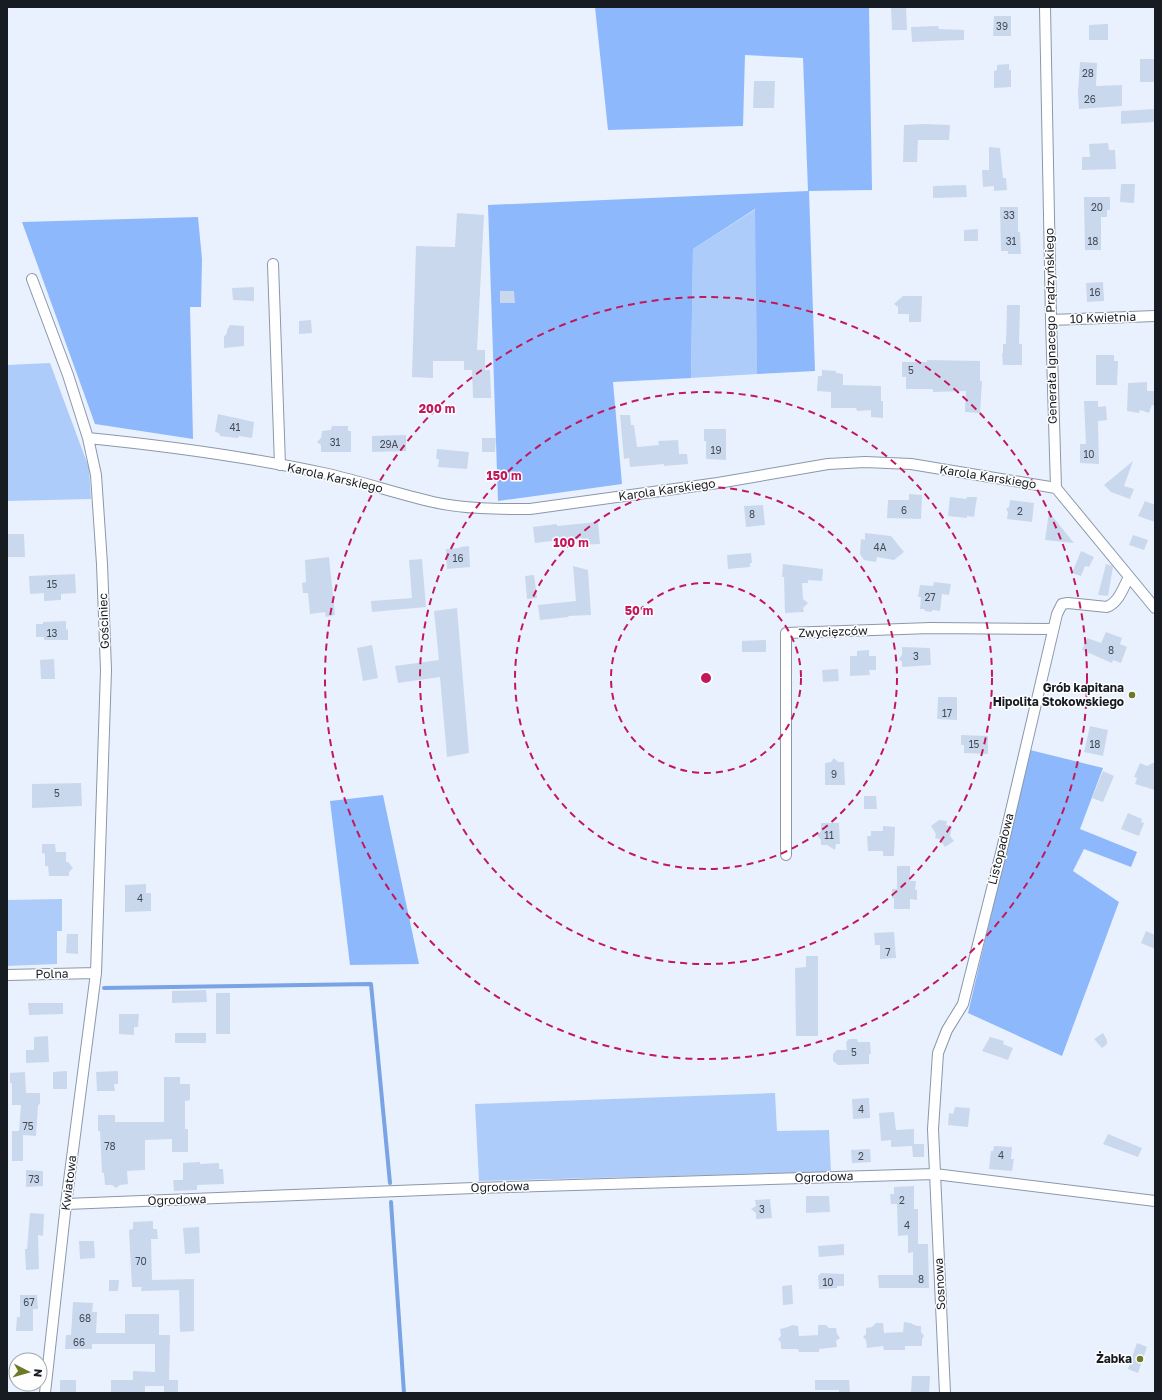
<svg xmlns="http://www.w3.org/2000/svg" width="1162" height="1400" viewBox="0 0 1162 1400" font-family="'Golos Text',sans-serif">
<style>
.green{fill:#aeccfa}
.forest{fill:#8eb8fc}
.lines{fill:none;stroke-linecap:round;stroke-linejoin:round}
.stream{stroke:#79a3e5;stroke-width:4}
.building{fill:#cad8ed}
.street-casing{stroke:#8b98ab;stroke-width:12}
.street{stroke:#fff;stroke-width:10}
.ring{fill:none;stroke:#c2185b;stroke-width:2;stroke-dasharray:7 5}
.poi-dot{fill:#6c7a27;stroke:#fefefe;stroke-width:1.5}
.labels{text-anchor:middle;stroke-width:3;stroke-linejoin:round;paint-order:stroke}
.number-label{font-size:10px;fill:#444b56}
.street-label{font-size:12px;fill:#171c23;stroke:#fefefe}
.poi-label{font-size:12px;font-weight:bold;fill:#171c23;stroke:#fefefe;text-anchor:end}
.centre{fill:#c2185b;stroke:#fefefe;stroke-width:2}
.ring-label{font-size:12px;text-anchor:middle;font-weight:bold;fill:#c2185b;stroke:#fefefe;stroke-width:3;stroke-linejoin:round;paint-order:stroke}
</style>
<rect width="100%" height="100%" fill="#e9f1fe"/>
<!-- green -->
<path class="green" d="M756 209 757 374 691 378 693 249Z
M50 363 89 468 91 499 7 501V365Z
M62 899V931H57V964L7 966V900Z
M775 1093 777 1131 829 1130 831 1172 479 1181 475 1104Z"/>
<!-- forest -->
<path class="forest" d="M595 7H869L872 190 809 191 815 371 757 374 755 209 693 249 691 378 613 382 622 484 498 501 488 205 808 191 803 58 745 55 743 126 608 130Z
M198 217 202 259 201 307H190L193 439 95 424 22 222Z
M1030 750 1103 768 1080 829 1137 852 1131 867 1084 849 1073 871 1119 902 1062 1056 968 1013Z
M383 795 419 964 350 965 330 801Z"/>
<g class="lines">
<!-- stream -->
<path class="stream" d="M104 988 371 984 390 1183
M391 1202 404 1393"/>
</g>
<!-- building -->
<path class="building" d="M891 7H906L907 30H892Z
M994 16H1011V36H993Z
M1108 24V40H1089V25Z
M938 26 939 29 964 30V40L912 42 911 27Z
M1140 59H1155V82H1140Z
M1080 62 1097 63 1096 86 1122 85V106L1079 109 1078 93Z
M1009 64V70H1011V87L994 88V71L997 70V65Z
M754 81H775L774 108H753Z
M1155 109V122L1121 124V111Z
M925 124 950 125 949 140H918L917 162H903L904 125Z
M1108 143 1109 150H1115L1116 169 1082 170V157H1090L1089 144Z
M989 147 1000 148 1003 178H1006L1007 190 994 191V186L983 187 982 170H989Z
M1121 184H1135L1134 203 1120 202Z
M966 185 967 197 933 198V186Z
M1084 197H1110V210H1107V217H1101V250H1085Z
M1000 207H1018V232H1020L1021 254H1008V251H1001Z
M457 213 484 215 477 350H485V370H490L491 398H473L472 370H464V361H433V378L412 377 416 246 455 247Z
M978 229V241H964V230Z
M1103 282 1104 301 1087 302 1086 283Z
M254 287V301L233 300 232 288Z
M500 291H514L515 303H500Z
M903 296H922L921 322H909V314H898V307L894 304Z
M1007 305H1020L1019 344H1022V365H1003L1002 353H1003V344H1006Z
M311 320 312 333 299 334V321Z
M230 325 244 326V346L224 348V337L227 333V330Z
M1096 355H1114V361H1118L1117 385H1096Z
M927 360 980 361V381H982L980 413 965 412 966 391 933 392V389H906V377H902V362H927Z
M822 370 836 371V373L843 374V385L881 386V401H883V418L871 417V410L857 411 856 408H831V392L817 391 818 376H822Z
M1147 382V391H1155V406L1152 405 1149 413 1140 410 1139 413 1127 411 1128 383Z
M1084 401H1098V407L1106 406 1107 420 1098 421 1099 464 1080 463V444H1086Z
M218 414 254 422 252 438 239 436 238 438 220 436 219 433 215 432Z
M620 415H630L631 425H634L637 447 659 445 658 441 678 440 679 454H687L688 464 664 466V464L630 467 629 458 624 459Z
M332 426H348V431H351V452H321V445L317 442 321 438 322 431 331 430Z
M704 429H726V460L706 459V441H704Z
M406 435V451L372 452V436Z
M482 438H496L495 452H482Z
M437 449 469 452 467 469 438 467 439 459H436Z
M1133 461 1124 486 1134 489 1130 499 1111 492 1104 485Z
M909 494 922 495 921 519 887 518 888 500H909Z
M950 497 966 499 967 497H977L974 517 967 516V518L948 516Z
M1010 500 1034 503 1032 522 1007 519 1008 512 1006 509 1009 507Z
M1145 501 1155 505V522L1138 516Z
M763 505 765 525 746 527 744 506Z
M1049 512 1074 543 1045 540Z
M598 522 600 544 577 545V538L535 543 533 527 557 524V526Z
M865 533 891 536 904 552 894 560 877 557 876 562 864 560 860 554 861 539 865 540Z
M7 534H24L25 557H8Z
M1133 535 1148 540 1144 550 1129 545Z
M469 546 470 567 447 569 446 549 460 548V547Z
M1081 551 1094 557 1089 567 1085 566 1081 576 1072 573Z
M751 553 752 563H750V567L728 569 727 555Z
M329 557 335 615 326 617 325 612 310 614 308 593H303L302 583 306 582 305 560Z
M422 559 426 607 372 612 371 601 412 598 409 560Z
M783 564 823 569 822 581 808 580V583H802L803 599 808 603 803 608 804 612 785 613 784 577H782Z
M1106 564 1112 566 1113 567 1108 596 1098 595Z
M573 566 588 570 591 615 568 616 569 617 540 620 538 605 576 601Z
M75 574 76 593 61 594V600L44 601V593L30 594 29 576Z
M534 575 537 598 527 599 525 576Z
M934 582 951 584 949 595 942 594 940 611 933 610 931 612 925 611 924 609H920L921 597H918L920 585 933 586Z
M457 608 469 753 447 757 440 677 398 683 395 666 439 660 434 611Z
M66 621V630L68 629V640H44V637H36V624H43V622Z
M1106 632 1122 638 1120 644 1127 647 1121 663 1113 660 1112 663 1082 650 1087 638 1101 643Z
M766 640V652H742V641Z
M372 645 378 678 363 681 357 648Z
M902 647 930 648 931 665 902 667V662L899 659 902 655Z
M869 650V656H876V670H869L870 675 850 676V656H857V651Z
M54 659 55 679H41L40 660Z
M838 669 839 681 823 682 822 670Z
M938 697H957V720L937 719Z
M1090 726 1108 730 1103 756 1084 752Z
M961 735 988 736V754L964 753V745H961Z
M834 758 838 762H844L845 785H825V763L831 762Z
M1155 762V790L1135 784 1137 778 1134 777 1140 763 1147 766Z
M1103 771 1114 776 1103 802 1092 798Z
M81 783 82 806 32 808V784Z
M864 796H876L877 809H864Z
M1128 813 1142 819 1141 822 1144 823 1139 836 1121 829Z
M939 820 947 821 946 825 952 826 950 836 954 841 945 847 939 839 935 838 936 834 931 826Z
M821 823H839L840 844H836L835 850 827 845H821V840L817 835 821 831Z
M883 826 895 827 894 856H883V851H868L867 836H871V831H883Z
M42 844H55L56 852H66V862H68L73 868 69 872V876H49L48 866H45V854L42 853Z
M897 866H910V881H916L915 890H917V900L910 899V909H894V898H892V889H897Z
M146 884V893H151V911L125 912V885Z
M1146 931 1155 935V949L1141 943Z
M894 932 896 958 880 959V945H875L874 933Z
M67 934H78V954L66 953Z
M806 956H818V1036H796L795 968 806 967Z
M206 990 207 1002 172 1003V991Z
M216 993H230V1034H216Z
M28 1003H63V1014L29 1015Z
M119 1014H139L138 1027H134V1035L119 1034Z
M175 1033H206V1043H175Z
M1103 1033 1107 1040V1044L1102 1048 1094 1039Z
M48 1036 49 1062 26 1063V1050H34V1037Z
M990 1037 1004 1041 1003 1044 1013 1048 1008 1060 982 1051Z
M849 1039H857L858 1042H870L871 1054H869V1064L838 1065 833 1061V1054L837 1050H847L846 1042Z
M67 1071V1089H53V1072Z
M118 1071V1084H114L115 1091H97L96 1072Z
M25 1072 26 1093H40V1104L38 1105 36 1136 23 1135V1161H12V1131H19L21 1105H12V1083H10V1073Z
M164 1077H180V1084H190V1100L185 1101V1129H188V1152H172V1139L145 1140V1170L127 1171 128 1184 120 1185 116 1188 112 1185H105L104 1173H102L100 1131H98V1115H115V1122H164Z
M869 1098 870 1118 853 1119 852 1099Z
M955 1107 970 1108 968 1127 948 1125 949 1113 953 1114Z
M894 1112 896 1130 914 1129V1144H924V1157H913L912 1146 891 1147V1140L881 1141 879 1113Z
M1108 1134 1142 1148 1138 1157 1103 1144Z
M994 1146 1012 1147 1011 1159H1014L1012 1171 989 1169 991 1151H993Z
M870 1149 871 1162 852 1163 851 1150Z
M200 1162V1164L219 1163V1169H223L224 1184 197 1185V1190L174 1191 173 1180H183V1163Z
M26 1170 43 1171V1186L26 1187Z
M914 1186V1209H918V1244H928L929 1288H879L878 1275H913V1252L908 1253V1235L898 1236 897 1204H891L890 1194H894V1187Z
M806 1196H829L830 1212 806 1213Z
M770 1199 772 1218 756 1219V1213L751 1209 756 1206 755 1200Z
M30 1213 44 1214 43 1236 38 1235 39 1269 26 1270 25 1249H27Z
M153 1221V1229H157L158 1239H151L152 1280 194 1279V1331L180 1332 179 1290 141 1291 142 1287H132L129 1230 133 1229V1222Z
M199 1227 200 1253 185 1254 183 1228Z
M79 1241H94L95 1258 80 1259Z
M844 1244V1255L819 1257 818 1246Z
M820 1273 844 1274V1286H837V1288L819 1289 818 1275H820Z
M109 1280H119L118 1291H109Z
M792 1285 793 1304 783 1305 782 1286Z
M20 1295H37L38 1309H33V1331H16L17 1317H20Z
M73 1302 93 1303 92 1312H97L96 1333H125V1314H159V1335H170L169 1380H178V1393H164V1386H145V1392L111 1393V1380H133V1371L155 1372V1344H92V1349H65L66 1335H71Z
M904 1322 910 1323 917 1326H921V1332L924 1336 922 1339V1346H905V1350H884L883 1346 867 1348 866 1340 863 1337 866 1334V1328L872 1327 876 1323H883L884 1333 903 1332Z
M792 1325 798 1326 799 1336 818 1335V1325H826L829 1328H836L837 1334 840 1338 836 1341 837 1347 819 1349V1352H799L798 1349H781V1343L778 1339 781 1336 780 1329 788 1327Z
M1137 1343 1147 1347 1138 1373 1128 1369Z
M912 1376H930L929 1393H911Z
M60 1380H76V1393H60Z
M815 1380H849L850 1393H839V1390H815Z"/>
<g class="lines">
<!-- street casing -->
<g class="street-casing">
<path id="street" d="M1045 7 1051 320 1056 488 1155 608
M273 264 280 465
M32 279 68 375 88 438 96 475 102 564 106 670 96 973 66 1204 45 1393
M1051 320 1155 316
M88 438C168 446 249 457 328 474 363 482 398 494 433 502 464 509 498 509 530 509L718 483 828 464 865 462 911 464 1056 488
M786 855V633L931 628 1053 629
M7 975 96 973
M66 1204 474 1188 935 1174 1155 1201
M945 1393 933 1129 938 1053 947 1030 963 1004 1002 849 1057 614 1062 604 1068 603 1107 607C1119 602 1123 588 1129 577"/>
</g>
<!-- street -->
<use href="#street" class="street"/>
</g>
<!-- distance rings -->
<g class="ring">
<circle cx="706" cy="678" r="95"/>
<circle cx="706" cy="678" r="191"/>
<circle cx="706" cy="678" r="286"/>
<circle cx="706" cy="678" r="381"/>
</g>
<!-- markers -->
<g class="poi-dot">
<circle cx="1132" cy="695" r="4"/>
<circle cx="1140" cy="1359" r="4"/>
</g>
<g class="labels">
<!-- number labels -->
<g class="number-label">
<text x="1002" y="30">39</text>
<text x="1088" y="77">28</text>
<text x="1090" y="103">26</text>
<text x="1097" y="211">20</text>
<text x="1009" y="219">33</text>
<text x="1011" y="245">31</text>
<text x="1093" y="245">18</text>
<text x="1095" y="296">16</text>
<text x="911" y="374">5</text>
<text x="235" y="431">41</text>
<text x="335" y="446">31</text>
<text x="389" y="448">29A</text>
<text x="716" y="454">19</text>
<text x="1089" y="458">10</text>
<text x="904" y="514">6</text>
<text x="1020" y="515">2</text>
<text x="752" y="518">8</text>
<text x="880" y="551">4A</text>
<text x="458" y="562">16</text>
<text x="52" y="588">15</text>
<text x="930" y="601">27</text>
<text x="52" y="637">13</text>
<text x="1111" y="654">8</text>
<text x="916" y="660">3</text>
<text x="947" y="717">17</text>
<text x="974" y="748">15</text>
<text x="1095" y="748">18</text>
<text x="834" y="778">9</text>
<text x="57" y="797">5</text>
<text x="829" y="839">11</text>
<text x="140" y="902">4</text>
<text x="888" y="956">7</text>
<text x="854" y="1056">5</text>
<text x="861" y="1113">4</text>
<text x="28" y="1130">75</text>
<text x="110" y="1150">78</text>
<text x="1001" y="1159">4</text>
<text x="861" y="1160">2</text>
<text x="34" y="1183">73</text>
<text x="902" y="1204">2</text>
<text x="762" y="1213">3</text>
<text x="907" y="1229">4</text>
<text x="141" y="1265">70</text>
<text x="921" y="1283">8</text>
<text x="828" y="1286">10</text>
<text x="29" y="1306">67</text>
<text x="85" y="1322">68</text>
<text x="79" y="1346">66</text>
</g>
<!-- street labels -->
<g class="street-label">
<text transform="translate(1103 318) rotate(-2)" y="4">10 Kwietnia</text>
<text transform="translate(1051 326) rotate(-91)" y="4">Generała Ignacego Prądzyńskiego</text>
<text transform="translate(988 477) rotate(9)" y="4">Karola Karskiego</text>
<text transform="translate(335 478) rotate(13)" y="4">Karola Karskiego</text>
<text transform="translate(667 490) rotate(-8)" y="4">Karola Karskiego</text>
<text transform="translate(104 621) rotate(-92)" y="4">Gościniec</text>
<text transform="translate(833 632) rotate(-2)" y="4">Zwycięzców</text>
<text transform="translate(1001 849) rotate(-76)" y="4">Listopadowa</text>
<text transform="translate(52 974) rotate(-1)" y="4">Polna</text>
<text transform="translate(824 1177) rotate(-2)" y="4">Ogrodowa</text>
<text transform="translate(69 1183) rotate(-83)" y="4">Kwiatowa</text>
<text transform="translate(500 1187) rotate(-2)" y="4">Ogrodowa</text>
<text transform="translate(177 1200) rotate(-2)" y="4">Ogrodowa</text>
<text transform="translate(940 1284) rotate(-93)" y="4">Sosnowa</text>
</g>
<!-- poi labels -->
<g class="poi-label">
<text x="1124" y="692">Grób kapitana<tspan x="1124" dy="14">Hipolita Stokowskiego</tspan></text>
<text x="1132" y="1363">Żabka</text>
</g>
</g>
<circle cx="706" cy="678" r="6" class="centre"/>
<g class="ring-label">
<text x="437" y="413">200 m</text>
<text x="504" y="480">150 m</text>
<text x="571" y="547">100 m</text>
<text x="639" y="615">50 m</text>
</g>
<!-- border -->
<rect width="1162" height="1400" fill="none" stroke="#171c23" stroke-width="16"/>
<!-- north arrow -->
<g transform="translate(28 1372) rotate(96)"><circle r="19" fill="#fefefe" stroke="#a2a4a6"/>
<path d="M0-3L7 15L0 10L-7 15Z" fill="#6c7a27"/>
<text y="-6" font-size="11" font-weight="bold" text-anchor="middle" fill="#171c23">N</text>
</g>
</svg>
